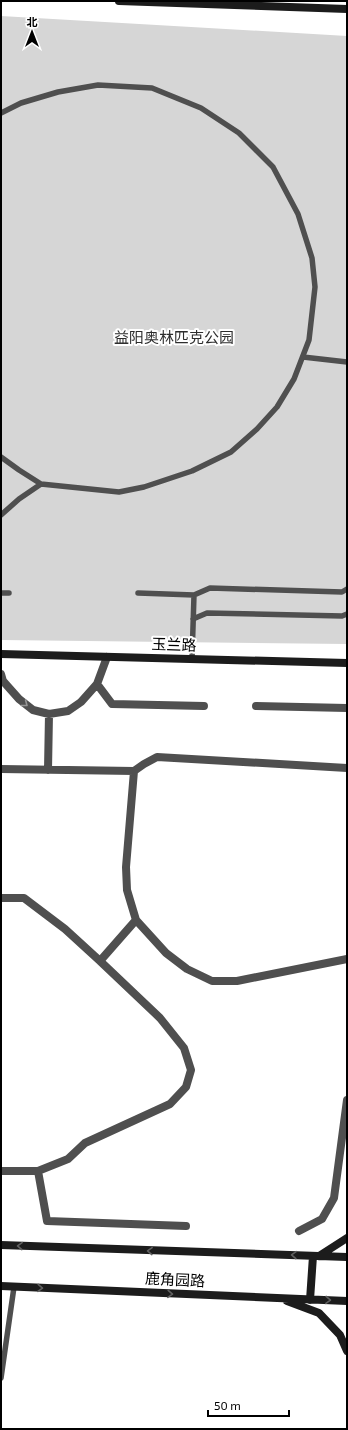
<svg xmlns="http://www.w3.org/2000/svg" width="348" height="1430" viewBox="0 0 348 1430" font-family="'Exo 2','Noto Sans SC',sans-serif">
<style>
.green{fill:#d6d6d6}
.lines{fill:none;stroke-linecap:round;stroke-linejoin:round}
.lane{stroke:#4f4f4f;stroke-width:5.5}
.street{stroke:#4f4f4f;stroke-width:8}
.secondary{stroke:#1c1c1c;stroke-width:8}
.oneway{stroke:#959595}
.oneway2{stroke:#606060}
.labels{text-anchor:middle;stroke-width:4;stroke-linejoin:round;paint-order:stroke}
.park-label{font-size:15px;fill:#2d2d2d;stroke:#fff}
.street-label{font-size:15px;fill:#000;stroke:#fff}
</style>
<rect width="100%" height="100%" fill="#fff"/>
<!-- green -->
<path class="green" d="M1 16 347 36V644L1 640Z"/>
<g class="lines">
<!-- lane -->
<path class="lane" d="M1 113 21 103 58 92 98 85 152 88 201 108 239 133 273 167 298 214 312 258 315 287 309 340 294 379 277 407 257 429 231 452 192 471 144 487 119 492 41 484 19 499 1 515
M303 357 347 362
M1 457 19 470 41 484
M1 593H9
M138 593 194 595 210 588 342 592 347 589
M193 619 207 613 342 616 347 614
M192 659 194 595
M1 1378 14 1287"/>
<!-- street -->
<path class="street" d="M1 674 3 681 19 699 33 710 49 714 68 711 81 702 97 684 107 657
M97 684 112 704 204 706
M256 706 347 708
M1 769 134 771 126 867 127 890 136 920 100 961 65 929 24 898H1
M48 770 49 714
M134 771 144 764 157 757 347 768
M136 920 166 953 187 969 212 981H237L347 959
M1 1171H38L68 1159 85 1143 170 1104 186 1087 191 1070 184 1048 160 1018 100 961
M38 1171 47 1221 186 1226
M299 1231 322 1219 334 1198 347 1100"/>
<!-- secondary -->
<path class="secondary" d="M119 1 347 9
M1 654 347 663
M1 1245 347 1257
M319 1256 347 1238
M1 1286 347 1301
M310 1300 313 1256
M287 1301 319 1313 340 1335 347 1351"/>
</g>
<!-- one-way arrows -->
<defs><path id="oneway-chevron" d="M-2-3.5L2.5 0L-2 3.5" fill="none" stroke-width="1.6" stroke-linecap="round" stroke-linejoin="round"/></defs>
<use class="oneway" href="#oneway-chevron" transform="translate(25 704) rotate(38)"/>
<g class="oneway2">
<use href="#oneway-chevron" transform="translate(20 1246) rotate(-178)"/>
<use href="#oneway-chevron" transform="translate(150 1251) rotate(-178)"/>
<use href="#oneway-chevron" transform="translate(294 1255) rotate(-178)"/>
<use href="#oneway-chevron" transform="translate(40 1288) rotate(3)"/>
<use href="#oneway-chevron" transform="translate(170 1294) rotate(3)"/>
<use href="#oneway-chevron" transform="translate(328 1300) rotate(2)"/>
</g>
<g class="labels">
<!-- park labels -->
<g class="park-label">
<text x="174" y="343">益阳奥林匹克公园</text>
</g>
<!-- street labels -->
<g class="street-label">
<text transform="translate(174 645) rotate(2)" y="5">玉兰路</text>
<text transform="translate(175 1280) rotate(3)" y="5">鹿角园路</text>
</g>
</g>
<!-- border -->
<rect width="348" height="1430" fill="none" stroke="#000000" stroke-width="4"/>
<!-- north arrow -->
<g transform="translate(32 32)" stroke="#ffffff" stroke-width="3" paint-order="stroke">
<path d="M0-3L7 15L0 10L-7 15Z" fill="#000000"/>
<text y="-6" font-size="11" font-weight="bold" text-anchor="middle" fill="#000000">北</text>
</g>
<!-- scale -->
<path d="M208 1410v6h81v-6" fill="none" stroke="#000000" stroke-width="2"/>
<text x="214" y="1410" font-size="12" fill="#000000" stroke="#ffffff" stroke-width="3" paint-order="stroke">50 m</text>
</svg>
